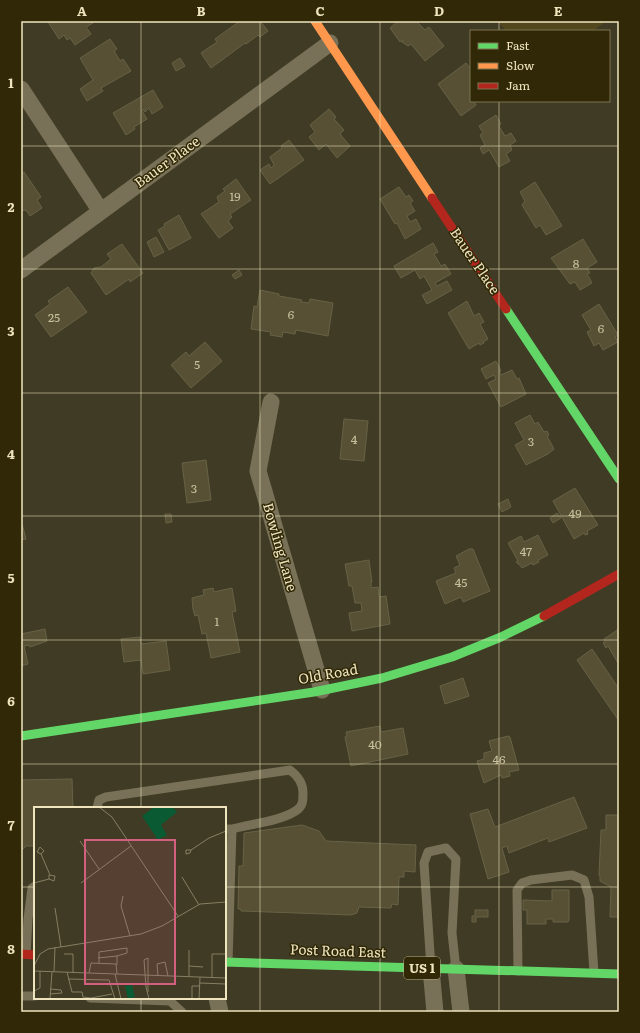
<svg xmlns="http://www.w3.org/2000/svg" width="640" height="1033" viewBox="0 0 640 1033" font-family="Literata,serif">
<style>
.built{fill:#53481d}
.building{fill:#575034;stroke:#676246}
.lines{fill:none;stroke-linecap:round;stroke-linejoin:round}
.lane{stroke:#787157;stroke-width:9}
.street{stroke:#787157;stroke-width:17}
.fast{stroke:#63d668;stroke-width:9}
.slow{stroke:#ff974d;stroke-width:9}
.jam{stroke:#b3261e;stroke-width:9}
.grid{fill:none;stroke:#eee5bf;stroke-width:1;stroke-opacity:0.55}
.labels{text-anchor:middle;stroke-width:3;stroke-linejoin:round;paint-order:stroke}
.number-label{font-size:12px;fill:#c8c09c}
.shield{fill:#302807;stroke:#b5ac88;stroke-width:1}
.shield-label{font-size:13px;font-weight:bold;fill:#eee5bf}
.street-label{font-size:14px;fill:#eee5bf;stroke:#302807}
.inset-road{fill:none;stroke:#867f63;stroke-width:1}
.view{fill:#d1607e;fill-opacity:0.15;stroke:#d1607e;stroke-width:2}
.inset-edge{fill:none;stroke:#eee5bf;stroke-width:2}
.neatline{fill:none;stroke:#eee5bf;stroke-width:1.5}
.grid-label{font-size:13px;text-anchor:middle;font-weight:bold;fill:#eee5bf}
</style>
<rect width="100%" height="100%" fill="#403b25"/>
<!-- built -->
<path class="built" d="M498 21H606L593 31H506Z"/>
<!-- building -->
<path class="building" d="M92 21 93 23 86 27 91 34 75 45 70 38 67 40 64 35 59 39 48 22Z
M240 21H260L268 31 260 37 258 35 246 44 245 43 211 68 201 53 217 42 215 39Z
M398 21H420L418 23 425 30 429 27 444 46 425 61 411 44 408 46 402 42 403 40 400 42 390 28Z
M110 39 117 49 114 51 120 61 123 59 131 71 101 88 103 91 87 101 80 89 93 80 80 58Z
M180 58 185 66 176 71 172 63Z
M466 63 471 69V101H474L476 105 461 116 438 84Z
M153 90 163 107 152 114 149 108 145 112 144 110 142 111 147 119 134 127 135 129 126 135 113 113Z
M329 109 336 117 334 119 344 130 340 134 350 146 337 158 326 144 319 150 309 137 315 132 310 125Z
M496 115 501 124 499 126 505 136 511 133 516 141 510 145 512 150 506 154 510 161 499 167 489 150 483 154 480 148 485 145 480 135 483 133 479 126Z
M289 140 304 160 270 184 260 170 269 164 271 168 274 165 270 157 282 148 281 146Z
M24 172 41 197 37 200 42 208 30 216 26 210 21 211V174Z
M236 179 251 200 230 214 232 217 228 221 233 228 219 238 201 214 219 202 217 197 225 191 223 189Z
M535 182 562 226 546 235 540 225 536 228 522 205 525 201 520 192Z
M399 187 406 197 409 195 413 201 410 203 415 211 407 216 410 222 416 219 421 229 405 239 397 223 395 224 380 199Z
M179 215 191 238 169 250 158 230 165 226 164 224Z
M156 237 164 252 154 257 147 242Z
M583 239 597 262 587 268 590 273 587 274 592 283 580 290 575 282 570 284 551 258Z
M433 243 438 252 434 254 441 266 445 264 451 274 435 283 437 286 447 281 452 290 427 304 422 295 432 290 424 276 420 279 415 270 401 278 394 266Z
M122 244 143 273 130 282 129 279 106 295 91 273 94 268 101 267 111 259 107 254Z
M239 270 242 275 235 279 232 275Z
M68 287 87 312 51 337 35 315 50 304 48 301Z
M260 290 279 294V296L302 300 301 302 309 303 310 299 333 303 328 336 296 330 295 334 283 332 282 337 270 335 271 332 251 329 254 306 257 307Z
M467 301 474 316 479 313 484 322 480 324 488 339 483 342 484 343 480 345 479 343 469 349 448 313Z
M599 304 618 335 615 337 618 342 603 350 599 343 594 346 587 332 591 330 582 315Z
M205 342 222 361 191 388 171 365 186 352 189 356Z
M496 361 501 371H499L501 375 512 370 517 379 519 378 526 394 501 407 488 383 496 379 494 375 486 379 481 369Z
M530 415 535 424 538 422 544 432 547 431 549 435 547 436 554 449 548 454 526 465 515 445 524 440 515 423Z
M344 419 368 421 364 461 340 459Z
M206 460 211 500 187 503 182 463Z
M575 488 598 525 587 531 588 534 585 535 584 533 574 539 553 501Z
M508 499 511 507 502 512 498 504Z
M557 513 561 518 553 523 550 518Z
M165 514H171L172 522 166 523Z
M21 520 26 539 21 540Z
M538 535 548 555 538 560 539 562 533 565 532 563 522 568 519 564H518L516 562 518 561 508 543 521 536 524 542Z
M469 549H473L490 591 463 602 461 597 445 604 436 581 456 573 454 568 460 565 456 556Z
M369 560 372 582 371 583V588L378 587 379 597 386 596 390 624 352 631 349 613 362 611 361 603H355L352 586H349L345 564Z
M213 588 214 592 232 588 236 611 232 612 240 652 211 658 206 633 202 634 198 615 195 616 193 609 192 598 204 595 203 590Z
M45 629 47 641 30 647 29 645 24 646 28 664 21 666V634Z
M619 629V662L618 663 608 646 606 648 603 643 605 642 604 639Z
M140 637 141 644 166 641 170 670 143 674 141 660 124 662 121 639Z
M592 649 619 689V721L577 660Z
M463 678 469 696 445 704 440 686Z
M380 726 381 732 403 728 408 754 351 766 345 737 347 736 346 732Z
M508 736 510 737 519 770 509 772 510 776 502 778 501 775 484 783 477 761 484 759V753L492 751 489 741Z
M72 779 73 808H35V846H26L21 851V780Z
M574 797 587 828 549 842 548 838 509 853 507 846 502 848 509 872 488 879 470 814 488 809 495 827Z
M606 815H619V917H610L611 887 600 881V876L599 875 601 830H606Z
M302 825 319 831 326 841 416 845 415 872 404 871V877H399L398 905 392 904 391 908 359 907 357 913 351 915 241 911V909H238L239 866H243L244 833Z
M552 890H569V920L568 922H553V919H546V924H527V910H523V900L552 901Z
M475 910H488V917H476V922H472V916H475Z"/>
<g class="lines">
<!-- lane -->
<path class="lane" d="M97 808 99 800 106 797 290 770C298 776 303 783 303 793 303 800 303 806 297 810 282 821 250 824 232 829
M225 829H232L230 893
M225 887 230 893 228 962
M26 954 28 919 32 888 35 886
M431 968 424 863 428 852 446 848 456 859 452 933 456 969
M518 971 517 890 522 883 531 880 572 875 584 880 589 897 594 973
M21 996H35
M90 998 170 1001 182 1012"/>
<!-- street -->
<path class="street" d="M21 89 100 210
M21 270 330 43
M271 402 258 471 322 690
M431 969 435 1012
M456 969 461 1012
M217 998 220 1012"/>
<!-- fast -->
<path class="fast" d="M506 309 619 479
M21 736 314 692 382 678 452 657 501 637 544 616
M225 962 619 974"/>
<!-- slow -->
<path class="slow" d="M315 21 432 198"/>
<!-- jam -->
<path class="jam" d="M432 198 506 309
M544 616 619 574
M21 954 35 955"/>
</g>
<!-- grid -->
<path class="grid" d="M141 21V808M260 21V1012M380 21V1012M499 21V31M499 101V1012M21 146H619M21 269H619M21 393H619M21 516H619M21 640H619M21 764H619M21 887H35M225 887H619M141 998V1012"/>
<g class="labels">
<!-- number labels -->
<g class="number-label">
<text x="235" y="201">19</text>
<text x="576" y="268">8</text>
<text x="291" y="319">6</text>
<text x="54" y="322">25</text>
<text x="601" y="333">6</text>
<text x="197" y="369">5</text>
<text x="354" y="444">4</text>
<text x="531" y="446">3</text>
<text x="194" y="493">3</text>
<text x="575" y="518">49</text>
<text x="526" y="556">47</text>
<text x="461" y="587">45</text>
<text x="217" y="626">1</text>
<text x="375" y="749">40</text>
<text x="499" y="764">46</text>
</g>
<!-- shield labels -->
<rect class="shield" x="404" y="957" width="36" height="22" rx="3"/>
<g class="shield-label">
<text x="422" y="973">US 1</text>
</g>
<!-- street labels -->
<g class="street-label">
<text transform="translate(167 162) rotate(-36)" y="5">Bauer Place</text>
<text transform="translate(475 261) rotate(56)" y="5">Bauer Place</text>
<text transform="translate(280 547) rotate(74)" y="5">Bowling Lane</text>
<text transform="translate(328 674) rotate(-10)" y="5">Old Road</text>
<text transform="translate(338 951) rotate(2)" y="5">Post Road East</text>
</g>
</g>
<!-- overview -->
<g transform="translate(34 807)">
<rect width="192" height="192" fill="#403b25"/>
<path d="M120 0H139L143 5 127 18 133 28 124 33 108 9ZM98 178 101 190 94 192 91 179Z" fill="#0a5a33"/>
<path class="inset-road" d="M65 0 78 10 144 109M46 34 65 62M157 43H152V47L156 46 157 43 175 31 192 24M7 47 10 44 6 40 3 45 7 47 16 68M148 70 165 98M0 76 15 72 20 74 21 69 15 68V72M47 76 97 39M89 89 87 99 96 129M21 101 27 140M30 147H39V166M64 151 83 149V158M65 156V145L93 141V146L83 149M0 159 6 147 14 142 107 127 128 119 166 97 192 95M155 159 169 160M0 164 192 171M20 165 21 140M33 165 38 185H48L49 190 57 191 78 187M55 166 57 156 82 157 83 167M81 167 87 192M124 169 123 157 131 155 134 169M155 170V143M178 170V147H192V152M34 172 75 173 81 192M166 176 192 177M0 184 6 181V164M114 185V151L110 153 112 180 115 192M16 187 28 186 27 183 16 182M16 192 18 165M158 192V179H166M165 192 166 170"/>
<path class="view" d="M51 33H141V177H51Z"/>
<rect width="192" height="192" class="inset-edge"/>
</g>
<!-- border -->
<rect width="640" height="1033" fill="none" stroke="#302807" stroke-width="44"/>
<!-- legend -->
<rect x="470" y="30" width="140" height="72" fill="#302807" stroke="#7c7451"/>
<rect x="478" y="43" width="20" height="6" fill="#63d668" stroke="#7c7451"/>
<text x="506" y="50" font-size="12" fill="#eee5bf">Fast</text>
<rect x="478" y="63" width="20" height="6" fill="#ff974d" stroke="#7c7451"/>
<text x="506" y="70" font-size="12" fill="#eee5bf">Slow</text>
<rect x="478" y="83" width="20" height="6" fill="#b3261e" stroke="#7c7451"/>
<text x="506" y="90" font-size="12" fill="#eee5bf">Jam</text>
<rect x="22" y="22" width="596" height="989" class="neatline"/>
<g class="grid-label">
<text x="82" y="16">A</text>
<text x="201" y="16">B</text>
<text x="320" y="16">C</text>
<text x="439" y="16">D</text>
<text x="558" y="16">E</text>
<text x="11" y="88">1</text>
<text x="11" y="212">2</text>
<text x="11" y="336">3</text>
<text x="11" y="459">4</text>
<text x="11" y="583">5</text>
<text x="11" y="706">6</text>
<text x="11" y="830">7</text>
<text x="11" y="954">8</text>
</g>
</svg>
